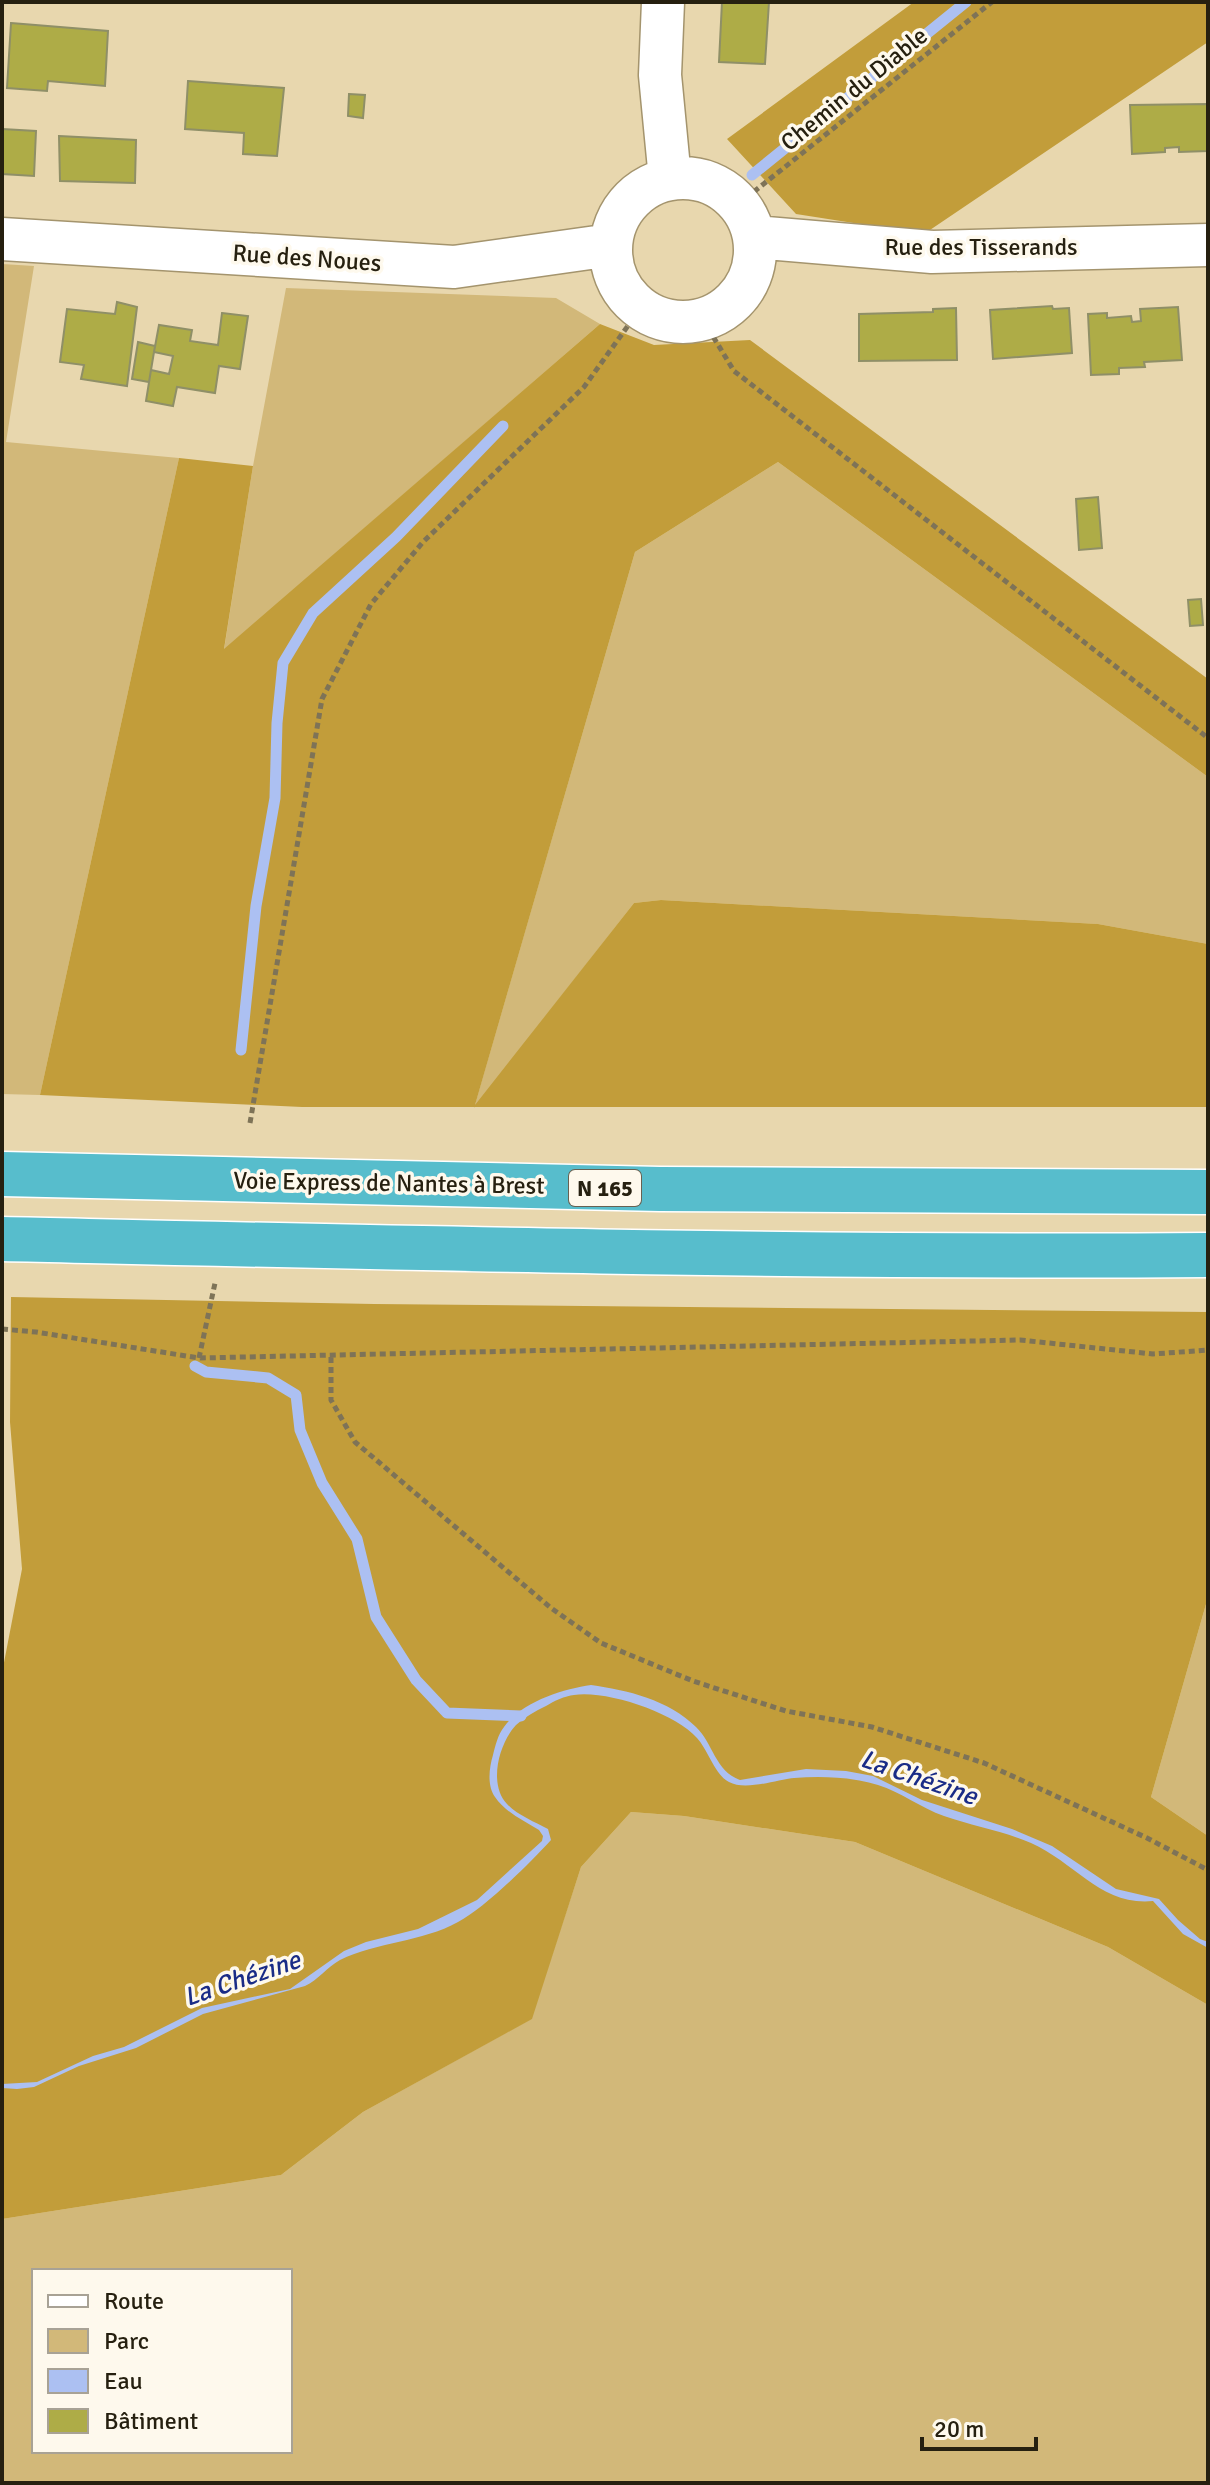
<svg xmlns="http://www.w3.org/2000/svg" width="1210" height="2485" viewBox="0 0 1210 2485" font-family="Signika,sans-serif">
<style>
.green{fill:#d2b879;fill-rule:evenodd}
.forest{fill:#c29d3a}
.water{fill:#acc0f2}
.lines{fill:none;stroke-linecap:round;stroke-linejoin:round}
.stream{stroke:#acc0f2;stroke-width:11}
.building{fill:#aeac47;stroke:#8f8f67;stroke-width:2}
.minor-casing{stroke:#a4946d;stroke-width:45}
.highway-casing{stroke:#fff;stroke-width:47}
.path{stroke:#7e7357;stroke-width:5;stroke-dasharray:6 4;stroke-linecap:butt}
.minor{stroke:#fff;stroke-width:42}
.highway{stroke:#57bdcc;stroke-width:44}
.labels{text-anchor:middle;stroke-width:7;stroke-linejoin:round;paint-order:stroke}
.shield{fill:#fef9ed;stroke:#676152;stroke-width:2}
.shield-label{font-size:22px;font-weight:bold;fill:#262010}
.street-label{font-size:24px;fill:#262010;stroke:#fef9ed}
.water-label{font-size:26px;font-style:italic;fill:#1a2c87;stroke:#fef9ed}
</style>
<rect width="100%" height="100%" fill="#e8d7ae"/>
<!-- green -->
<path class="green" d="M2 264 34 266 6 442 179 458 40 1095 2 1094Z
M286 288 556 298 600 324 224 650 253 466Z
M778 462 1208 777V944L1098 924 661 900 634 903 474 1108 635 552Z
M1208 1597V1836L1151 1797Z
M631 1812 684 1816 855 1842 1108 1947 1208 2005V2483H2V2219L281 2175 363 2112 531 2019 581 1867ZM34 2271H290V2451H34Z"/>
<!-- forest -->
<path class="forest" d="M914 2H1208V42L924 234 796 214 727 139Z
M600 324 654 345 750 340 1208 679V777L778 462 635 552 475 1105 634 903 661 900 1098 924 1208 944V1107H302L40 1095 179 458 253 466 224 649Z
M11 1297 374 1304 1208 1312V1597L1151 1797 1208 1836V2005L1108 1947 855 1842 684 1816 631 1812 581 1867 532 2019 363 2112 281 2175 2 2219V1673L22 1569 10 1422Z"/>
<!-- water -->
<path class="water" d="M591 1685C627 1690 669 1700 696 1727 713 1743 715 1771 740 1780L806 1769 846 1771 873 1776 922 1800 1012 1829 1052 1846 1116 1889 1159 1899 1178 1920 1200 1939 1208 1942V1948L1183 1934 1153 1901C1101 1906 1076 1863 1031 1843 1003 1831 973 1826 944 1816 921 1808 901 1792 878 1785 852 1777 822 1776 794 1778 776 1780 745 1791 729 1782 715 1775 708 1750 697 1738 675 1713 607 1690 574 1695 565 1696 554 1701 546 1706 535 1711 525 1717 516 1725 499 1743 488 1784 507 1804 517 1815 535 1822 548 1829L551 1840C530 1863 485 1908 458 1922 422 1942 377 1942 340 1960 327 1967 318 1980 305 1986L203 2014 136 2048 79 2066 34 2087 17 2089 2 2088V2084L37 2082 93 2056 124 2047 202 2008 290 1989 344 1951 366 1942 418 1929 477 1900 542 1841 543 1836 539 1830C524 1821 505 1812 495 1797 487 1786 489 1768 493 1755 495 1747 498 1734 504 1727 521 1702 563 1689 591 1685Z"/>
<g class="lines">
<!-- stream -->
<path class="stream" d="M752 175 966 2
M241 1050 256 906 275 798 277 723 283 663 313 613 396 537 503 426
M195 1366 206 1372 268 1378 296 1395 300 1430 322 1483 357 1539 376 1617 416 1680 447 1713 521 1716"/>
</g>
<!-- building -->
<path class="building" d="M722 2H769L765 64 719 62Z
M11 23 108 31 105 86 48 81 47 91 7 88Z
M188 81 284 88 277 156 243 154 244 133 185 129Z
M349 94 365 95 363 118 348 116Z
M1208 104V151L1179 152V147L1165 148V152L1132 154 1130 105Z
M2 129 36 131 34 176 2 174Z
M59 136 136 140 135 183 60 181Z
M117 302 137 307 127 386 81 379 84 365 60 362 67 309 115 314Z
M1052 306 1053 309 1069 308 1072 353 993 359 990 310Z
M1178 307 1182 360 1144 362 1145 367 1119 368V374L1091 375 1088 314 1107 313V318L1131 316 1132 322 1141 321 1140 309Z
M956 308 957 360 859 361V314L933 312V309Z
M222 313 248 316 240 369 219 366 215 393 177 387 173 406 146 401 151 370 169 374 173 356 154 352 159 325 192 330 190 341 218 345Z
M138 342 155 346 149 382 132 379Z
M1098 497 1102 548 1079 550 1076 499Z
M1201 599 1203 625 1190 626 1188 600Z"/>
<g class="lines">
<!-- minor casing -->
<g class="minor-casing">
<path id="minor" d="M663 2 660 75 670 179
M611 250a72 72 0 1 1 144 0a72 72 0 1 1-144 0Z
M755 237 932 252 1208 245
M2 239 454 267 611 245"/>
</g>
<!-- highway casing -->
<g class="highway-casing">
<path id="highway" d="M2 1174 660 1189 1208 1192
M2 1239C404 1248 806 1258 1208 1255"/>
</g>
<!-- path -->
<path class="path" d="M746 198 992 2
M703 320 734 371 1208 738
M250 1123 322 699 371 604 423 542 584 387 640 309
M2 1329 36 1332 199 1358 1020 1340 1153 1354 1208 1350
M331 1357V1400L355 1442 551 1608 601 1643 693 1681 786 1711 872 1727 984 1763 1147 1838 1208 1870
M199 1358 215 1283"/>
<!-- minor -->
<use href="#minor" class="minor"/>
<!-- highway -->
<use href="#highway" class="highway"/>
</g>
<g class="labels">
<!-- shield labels -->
<rect class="shield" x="569" y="1170" width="72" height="36" rx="6"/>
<g class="shield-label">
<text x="605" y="1196">N 165</text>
</g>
<!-- street labels -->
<g class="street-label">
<text transform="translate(854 89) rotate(-39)" y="8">Chemin du Diable</text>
<text x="981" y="255">Rue des Tisserands</text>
<text transform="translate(307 258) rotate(4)" y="8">Rue des Noues</text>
<text transform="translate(389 1183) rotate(1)" y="8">Voie Express de Nantes à Brest</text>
</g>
<!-- water labels -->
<g class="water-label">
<text transform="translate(919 1777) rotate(19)" y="9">La Chézine</text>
<text transform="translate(242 1978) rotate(-19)" y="9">La Chézine</text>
</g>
</g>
<!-- border -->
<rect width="1210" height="2485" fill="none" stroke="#262010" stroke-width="8"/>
<!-- legend -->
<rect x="32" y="2269" width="260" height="184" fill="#fef9ed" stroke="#a8a295" stroke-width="2"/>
<rect x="48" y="2295" width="40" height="12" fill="#ffffff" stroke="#a8a295" stroke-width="2"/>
<text x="104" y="2309" font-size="24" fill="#262010">Route</text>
<rect x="48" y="2329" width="40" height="24" fill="#d2b879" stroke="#a8a295" stroke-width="2"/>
<text x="104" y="2349" font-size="24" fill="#262010">Parc</text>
<rect x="48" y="2369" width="40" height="24" fill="#acc0f2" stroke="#a8a295" stroke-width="2"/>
<text x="104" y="2389" font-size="24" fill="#262010">Eau</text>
<rect x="48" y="2409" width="40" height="24" fill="#aeac47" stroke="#a8a295" stroke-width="2"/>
<text x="104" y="2429" font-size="24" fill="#262010">Bâtiment</text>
<!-- scale -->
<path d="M922 2437v12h114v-12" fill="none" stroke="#262010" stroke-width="4"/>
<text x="934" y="2437" font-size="24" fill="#262010" stroke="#fef9ed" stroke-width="6" paint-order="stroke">20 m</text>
</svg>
